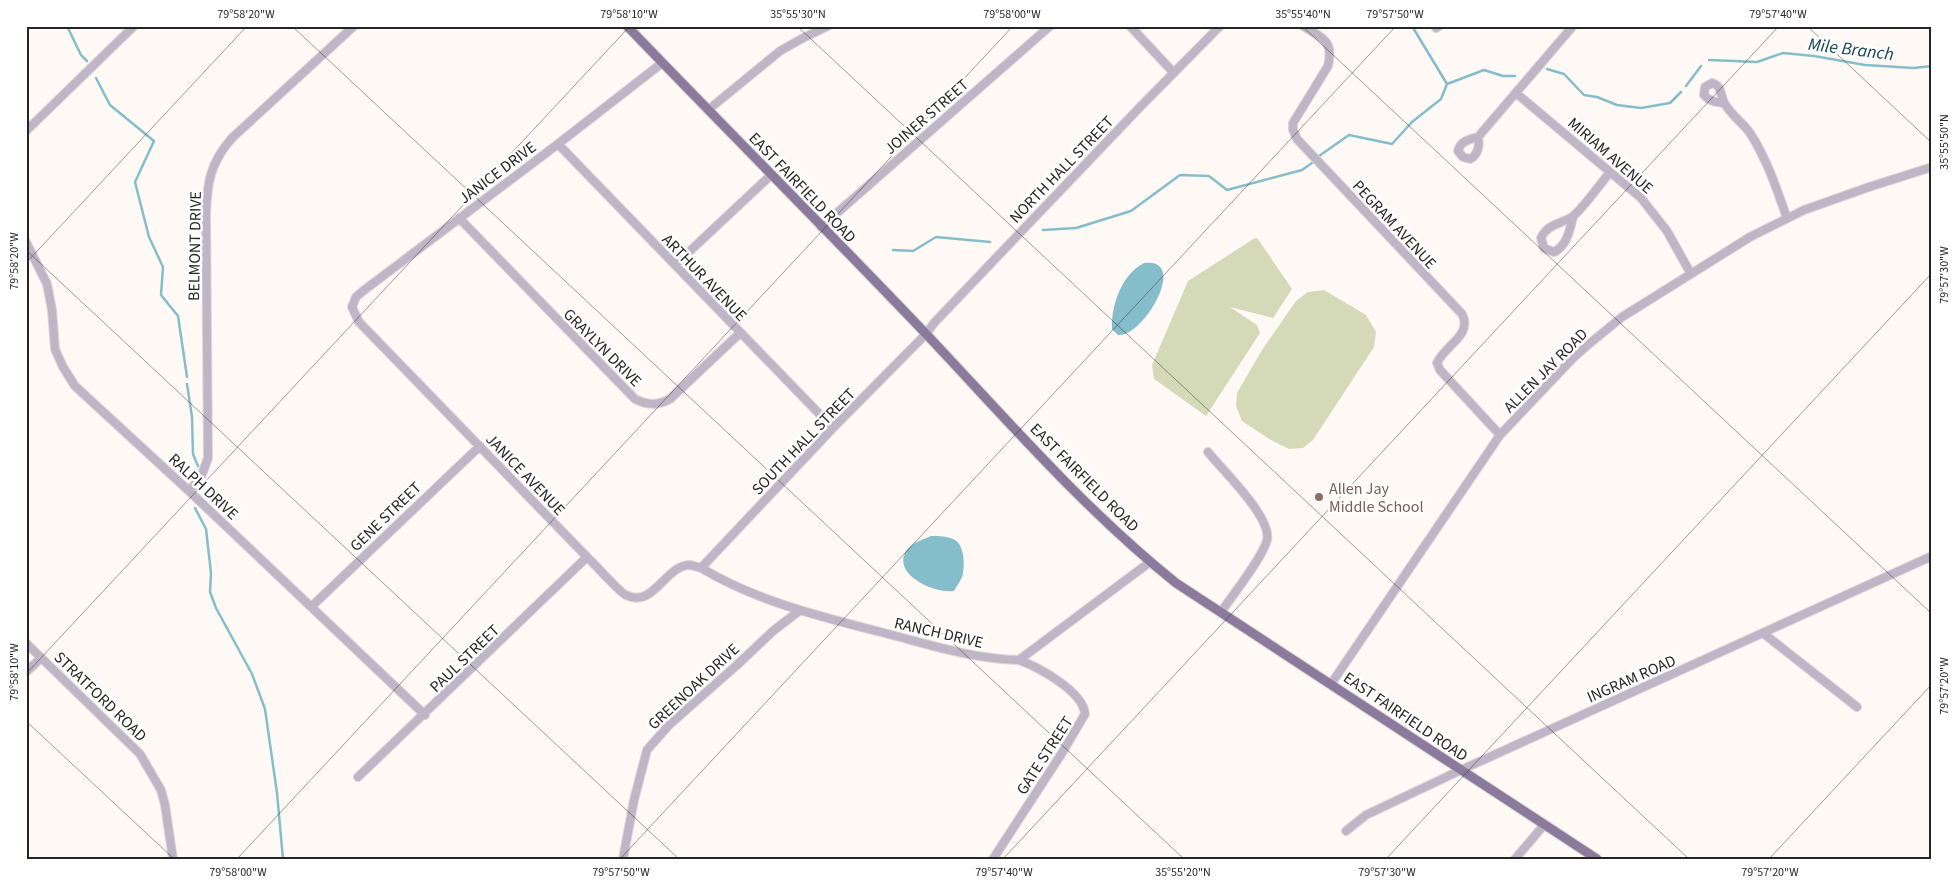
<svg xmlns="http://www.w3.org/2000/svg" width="1958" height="885" viewBox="0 0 1958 885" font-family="'Source Sans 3',sans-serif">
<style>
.green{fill:#d4dab7}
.water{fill:#85beca}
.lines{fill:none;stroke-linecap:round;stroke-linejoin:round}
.stream{stroke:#85beca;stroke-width:2.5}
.minor-casing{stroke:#dbd7d3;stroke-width:10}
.major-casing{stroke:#dbd7d3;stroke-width:11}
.minor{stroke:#beb5c7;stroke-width:8}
.major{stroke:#8b7a9b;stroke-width:9}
.ticks{fill:none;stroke:#262523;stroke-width:1;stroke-opacity:0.45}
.education-dot{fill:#8d6e63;stroke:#fff;stroke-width:2}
.labels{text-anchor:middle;stroke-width:5;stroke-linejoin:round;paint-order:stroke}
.street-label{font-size:16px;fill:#262523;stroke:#fff}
.education-label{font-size:16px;fill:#785e54;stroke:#fff;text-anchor:start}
.water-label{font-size:18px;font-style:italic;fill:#11444e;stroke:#fff}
.neatline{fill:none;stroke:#262523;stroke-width:2}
.ticks-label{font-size:12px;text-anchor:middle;fill:#262523}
</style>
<rect width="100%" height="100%" fill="#fef9f5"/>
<!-- green -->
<path class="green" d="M1255 238 1258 239 1292 289 1273 318 1230 307 1257 325 1260 333 1206 416 1154 379 1152 365 1188 281Z
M1324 290 1366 315 1376 332 1374 347 1313 440 1303 448 1289 449 1269 439 1242 421 1236 406 1237 393 1262 350 1296 301 1308 292Z"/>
<!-- water -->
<path class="water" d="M1144 263C1190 257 1143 338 1118 335L1112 329C1111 305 1122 274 1144 263Z
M931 536C939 536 948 536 955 540 965 546 965 567 962 577 960 582 956 587 954 591 936 594 894 576 905 553 910 543 922 540 931 536Z"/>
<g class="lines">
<!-- stream -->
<path class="stream" d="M67 26 81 55 87 61
M1412 26 1447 84 1484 70 1503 76H1515
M1709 60 1757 62 1783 53 1814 56 1865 65 1914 68 1932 66
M1547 69 1564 74 1584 95 1597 97 1617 105 1641 108 1670 103 1681 92
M96 78 110 105 154 141 135 182 149 237 163 267 161 295 178 316 187 377
M1686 86 1701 66
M1319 156 1349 135 1392 144 1412 122 1441 99 1447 84
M1043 230 1076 228 1131 211 1180 175 1209 176 1227 190 1302 170 1312 163
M893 250 913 251 936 237 990 242
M187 384 192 417 193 454 198 466
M195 508 206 529 211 573 210 592 216 608 252 674 265 709 277 793 283 859"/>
<!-- minor casing -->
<g class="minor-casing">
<path id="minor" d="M1130 26 1173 72
M1303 26C1323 38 1334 41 1328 66L1293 123V130L1297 139 1462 314C1473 335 1445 345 1437 363L1440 370 1500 435
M1436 28 1439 26
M662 63 558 144 363 291 356 297 352 307 359 322 587 557C595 564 619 592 626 595 653 609 665 566 689 565 693 565 697 567 701 568 760 603 826 618 892 635 934 646 975 659 1019 660L1150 562
M1516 93 1641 198 1667 231 1691 274
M1723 103C1715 102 1709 101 1704 95L1705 87 1712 83C1723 86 1720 97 1725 104 1731 115 1743 123 1750 133 1767 159 1777 190 1787 218
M708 110 780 51 803 38 828 26
M26 131 134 26
M1478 137C1480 145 1478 155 1470 159L1463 157 1458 151C1460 141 1470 139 1478 137L1573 26
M558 144 833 428
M1573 217C1570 229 1567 246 1554 252L1544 248 1541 238C1547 224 1561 224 1572 217 1582 210 1601 183 1610 172
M459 218 635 399C647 405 657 406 670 399L740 333
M821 227 1050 26
M26 242 47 284 52 310 55 349 63 367 75 386 189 491 425 715
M675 265 771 175
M1208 452C1222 470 1272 517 1267 540 1263 557 1232 596 1221 612
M189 491 201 477 208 458 206 215C207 183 210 163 232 138L354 26
M701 568 833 428 926 334 934 323 1141 106 1220 26
M311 607 480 446
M1763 633 1857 707
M26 643 140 754 161 790 165 805 173 859
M26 672 41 658
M1331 684 1500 435 1574 357 1589 344 1622 317 1750 237 1804 210 1869 187 1932 167
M358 777 587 557
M1346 831 1366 815 1461 770 1932 556
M623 859 634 800 647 750 669 725 737 665 773 631 799 611
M993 859 1062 753 1085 714C1083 691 1038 667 1019 660
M1515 859 1544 825"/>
</g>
<!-- major casing -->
<g class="major-casing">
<path id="major" d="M627 26C727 130 829 232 928 336 1008 421 1085 510 1176 583L1597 859"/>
</g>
<!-- minor -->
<use href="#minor" class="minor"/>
<!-- major -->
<use href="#major" class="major"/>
</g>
<!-- ticks -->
<path class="ticks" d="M292 26 1184 859M797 26 1689 859M1302 26 1932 614M1807 26 1932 143M26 250 679 859M26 263 247 26M26 674 630 26M26 721 174 859M237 859 1013 26M620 859 1396 26M1003 859 1779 26M1386 859 1932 273M1769 859 1932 684"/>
<!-- markers -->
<circle class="education-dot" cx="1319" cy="497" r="5"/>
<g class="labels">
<!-- street labels -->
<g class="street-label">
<text transform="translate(926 116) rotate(-41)" y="6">JOINER STREET</text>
<text transform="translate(1611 155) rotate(41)" y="6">MIRIAM AVENUE</text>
<text transform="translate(1061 169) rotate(-46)" y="6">NORTH HALL STREET</text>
<text transform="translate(497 172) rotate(-37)" y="6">JANICE DRIVE</text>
<text transform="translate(803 187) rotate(46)" y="6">EAST FAIRFIELD ROAD</text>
<text transform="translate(1395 224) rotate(47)" y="6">PEGRAM AVENUE</text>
<text transform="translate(194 246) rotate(-89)" y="6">BELMONT DRIVE</text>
<text transform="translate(705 277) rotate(46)" y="6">ARTHUR AVENUE</text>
<text transform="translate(603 347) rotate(45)" y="6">GRAYLYN DRIVE</text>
<text transform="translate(1545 370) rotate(-45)" y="6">ALLEN JAY ROAD</text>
<text transform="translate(803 441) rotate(-46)" y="6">SOUTH HALL STREET</text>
<text transform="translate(526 474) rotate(46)" y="6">JANICE AVENUE</text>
<text transform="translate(1085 477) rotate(45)" y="6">EAST FAIRFIELD ROAD</text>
<text transform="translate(204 486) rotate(43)" y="6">RALPH DRIVE</text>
<text transform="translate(385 516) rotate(-44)" y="6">GENE STREET</text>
<text transform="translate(939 632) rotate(13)" y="6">RANCH DRIVE</text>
<text transform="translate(464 658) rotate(-44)" y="6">PAUL STREET</text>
<text transform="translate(1631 678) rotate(-24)" y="6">INGRAM ROAD</text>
<text transform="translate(693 686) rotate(-43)" y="6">GREENOAK DRIVE</text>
<text transform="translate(101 696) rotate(44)" y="6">STRATFORD ROAD</text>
<text transform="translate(1406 716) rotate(34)" y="6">EAST FAIRFIELD ROAD</text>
<text transform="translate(1044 755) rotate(-57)" y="6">GATE STREET</text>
</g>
<!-- education labels -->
<g class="education-label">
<text x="1329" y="494">Allen Jay<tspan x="1329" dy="18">Middle School</tspan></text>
</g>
<!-- water labels -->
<g class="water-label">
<text transform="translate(1851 49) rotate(7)" y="6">Mile Branch</text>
</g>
</g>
<!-- border -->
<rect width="1958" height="885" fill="none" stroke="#ffffff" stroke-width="55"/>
<rect x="28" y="28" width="1902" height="830" class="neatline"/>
<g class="ticks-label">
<text x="246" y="18">79°58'20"W</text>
<text x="629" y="18">79°58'10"W</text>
<text x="798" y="18">35°55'30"N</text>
<text x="1012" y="18">79°58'00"W</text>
<text x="1303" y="18">35°55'40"N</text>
<text x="1395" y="18">79°57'50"W</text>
<text x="1778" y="18">79°57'40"W</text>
<text transform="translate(1944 142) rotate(-90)" y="4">35°55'50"N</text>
<text transform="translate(14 261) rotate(-90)" y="4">79°58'20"W</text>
<text transform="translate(1944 275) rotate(-90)" y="4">79°57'30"W</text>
<text transform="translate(14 672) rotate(-90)" y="4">79°58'10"W</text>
<text transform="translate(1944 686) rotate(-90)" y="4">79°57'20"W</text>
<text x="238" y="876">79°58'00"W</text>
<text x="621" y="876">79°57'50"W</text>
<text x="1004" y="876">79°57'40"W</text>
<text x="1183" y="876">35°55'20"N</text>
<text x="1387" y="876">79°57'30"W</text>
<text x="1770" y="876">79°57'20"W</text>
</g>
</svg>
